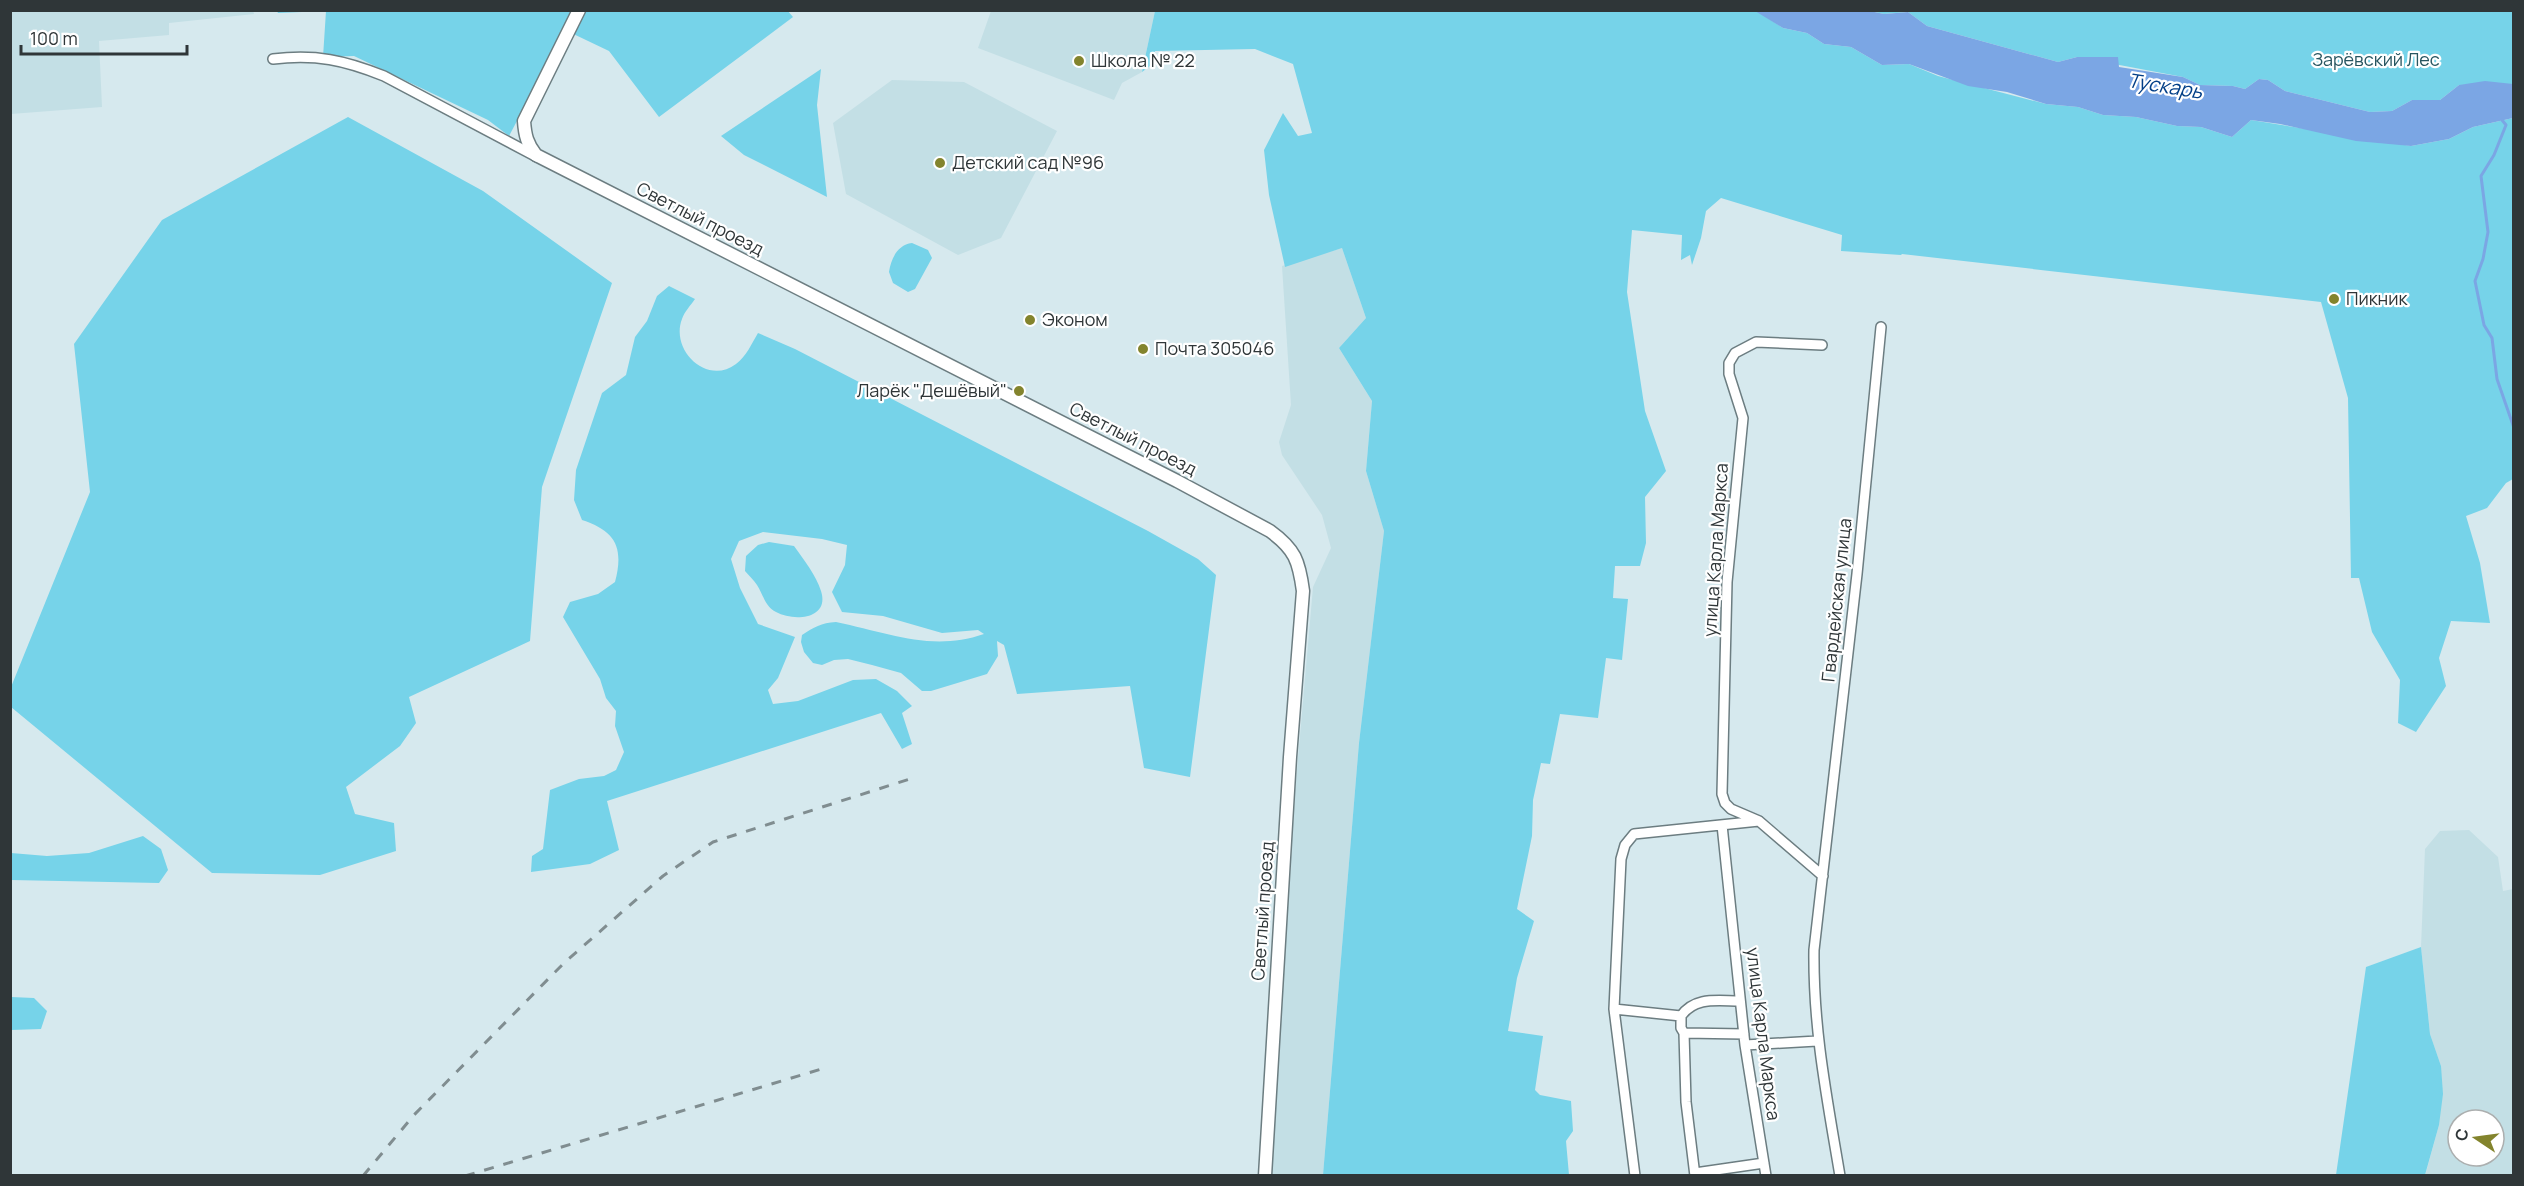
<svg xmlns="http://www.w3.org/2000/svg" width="2524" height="1186" viewBox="0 0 2524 1186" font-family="Manrope,sans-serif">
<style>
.built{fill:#c3dfe5;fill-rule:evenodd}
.green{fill:#76d3e9}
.water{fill:#7ba6e4}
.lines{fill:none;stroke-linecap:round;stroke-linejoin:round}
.stream{stroke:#7ba6e4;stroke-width:3}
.street-casing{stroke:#6c7d81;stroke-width:12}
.secondary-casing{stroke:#6c7d81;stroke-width:15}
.street{stroke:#fff;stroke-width:9}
.secondary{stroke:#fff;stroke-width:12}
.rail{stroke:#808d90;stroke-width:3;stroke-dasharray:10 10;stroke-linecap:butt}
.poi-dot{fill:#83842d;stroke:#fff;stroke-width:2}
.labels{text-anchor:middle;stroke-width:4.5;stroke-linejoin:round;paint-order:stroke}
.park-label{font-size:18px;fill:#285661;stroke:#fff}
.poi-label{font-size:18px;fill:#2f3638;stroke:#fff;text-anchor:start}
.street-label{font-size:18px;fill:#2f3638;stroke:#fff}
.water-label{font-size:20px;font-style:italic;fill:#033f87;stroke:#fff}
</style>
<rect width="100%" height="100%" fill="#d6e9ee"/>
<!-- built -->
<path class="built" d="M11 10H253L254 14 169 23V35L99 41 102 107 11 114Z
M991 11H1155L1142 72 1122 83 1114 100 978 48Z
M892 80 964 82 1057 131 1001 238 958 255 846 194 833 123Z
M1342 248 1366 318 1339 348 1372 401 1366 471 1384 531 1359 743 1323 1175 1271 1176 1295 793 1313 587 1331 548 1322 515 1282 455 1279 442 1291 405 1282 266Z
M2469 830 2498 857 2503 891 2513 889V1175L2425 1176 2439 1125 2441 1066 2430 1034 2421 947 2425 849 2440 831ZM2458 1120H2494V1156H2458Z"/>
<!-- green -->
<path class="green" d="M787 10 793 17 659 117 609 51 565 30 509 136 488 120 354 56 323 57 326 11 278 13 277 11Z
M1755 10 1783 28 1807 33 1824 44 1851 47 1882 65 1909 64 1938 76 2046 104 2078 107 2103 115 2136 117 2177 126 2201 127 2232 137 2251 120 2411 146 2449 139 2473 127 2513 118V479L2506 483 2487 508 2466 516 2480 563 2490 623 2451 621 2439 658 2446 686 2416 732 2398 723 2400 680 2372 632 2359 578H2351L2348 398 2321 302 1902 254 1901 255 1841 251 1842 235 1721 198 1706 211 1701 238 1692 265 1690 255 1681 260 1682 235 1632 230 1627 292 1645 411 1666 471 1645 497 1646 543 1640 566H1615L1613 598 1628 599 1622 660 1606 658 1598 718 1560 714 1550 764 1541 763 1533 800 1532 836 1517 909 1534 921 1517 978 1508 1031 1543 1036 1535 1090 1540 1095 1571 1101 1573 1131 1566 1141 1569 1175H1323L1359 743 1384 531 1366 471 1372 401 1339 348 1366 318 1342 248 1285 267 1269 195 1264 150 1283 113 1298 136 1312 133 1293 64 1255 49 1155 51 1150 66 1142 72 1155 11Z
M1870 11H2513V84L2459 85 2440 100H2412L2392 111 2370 112 2285 91 2268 80 2259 79 2245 89 2233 86 2200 85 2183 77 2077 57 2058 62 1927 26 1908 12 1884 14Z
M821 69 817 105 827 197 744 155 721 136Z
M348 117 483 191 612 283 542 487 530 641 409 697 416 723 400 746 346 787 355 814 394 823 396 851 320 875 212 873 11 707V687L90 492 74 344 162 220Z
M912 243 928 250 932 258 915 289 908 292 893 283 889 272C891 259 897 245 912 243Z
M669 286 695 299C691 305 684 312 682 319 670 350 707 386 736 364 746 357 752 343 758 333L795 349 1148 531 1198 559 1216 575 1190 777 1144 768 1130 686 1017 694 1004 645 997 641 998 656 987 674 931 691H922L901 673 872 665 848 659 834 660 822 665 813 663 804 652 801 642 802 635C814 627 821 623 836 622 889 633 932 652 984 634L978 630 942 633 883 616 842 612 832 592 845 565 847 545 822 539 763 532 739 541 731 559 740 588 758 624 795 637 778 678 768 690 773 704 798 701 853 680 876 679 897 691 912 706 902 713 912 744 902 749 881 713 607 801 619 850 590 864 531 872 532 856 543 849 550 790 579 779 604 776 616 770 624 752 615 726 616 711 606 698 600 679 563 617 570 602 598 594 615 582C624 548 616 531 582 520L574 500 576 470 602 393 626 375 635 337 647 321 657 296Z
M769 542 794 546C804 560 816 575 821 591 830 619 794 622 776 612 765 607 763 594 757 585 754 580 749 576 745 571L746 556 758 545Z
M143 836 161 849 168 870 159 883 11 880V853L47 856 89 853Z
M2421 947 2430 1034 2441 1066 2443 1094 2439 1125 2425 1175H2336L2366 967Z
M11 997 34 998 47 1011 41 1029 11 1030Z"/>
<!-- water -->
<path class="water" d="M1870 11 1884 14 1908 12 1927 26 2058 62 2077 57H2118L2119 67 2183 77 2200 85 2233 86 2245 89 2259 79 2268 80 2285 91 2370 112 2392 111 2412 100H2440L2459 85 2485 81 2513 84V118L2473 127 2449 139 2411 146 2356 141 2280 124 2251 120 2232 137 2201 127 2177 126 2136 117 2103 115 2078 107 2046 104 2007 92 1968 86 1909 64 1882 65 1851 47 1824 44 1807 33 1783 28 1755 11Z"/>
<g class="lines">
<!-- stream -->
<path class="stream" d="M2502 120 2506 125 2494 155 2481 176 2488 232 2483 259 2475 281 2484 325 2492 338 2497 379 2514 428"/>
<!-- street casing -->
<g class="street-casing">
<path id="street" d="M273 59C316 54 344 60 384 76L537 157
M1822 345 1756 342 1735 353 1729 363V374L1743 418 1727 582 1722 794 1725 803 1731 809 1759 821 1823 876
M1722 825 1745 1045 1766 1176
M1614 1009 1681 1016V1028L1684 1033 1744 1034
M1681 1016C1695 996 1718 1001 1740 1001
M1684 1033 1686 1102 1695 1176
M1745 1045 1817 1041
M1695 1173 1764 1163
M1635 1176 1614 1009 1621 859 1625 845 1634 834 1759 821
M1840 1176C1827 1098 1813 1029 1814 950L1857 574 1881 327"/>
</g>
<!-- secondary casing -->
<g class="secondary-casing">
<path id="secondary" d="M579 10 524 121C525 135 527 144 536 155L1177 481 1270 531C1295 549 1299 561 1303 591L1290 757 1265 1176"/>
</g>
<!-- street -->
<use href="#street" class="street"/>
<!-- secondary -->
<use href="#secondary" class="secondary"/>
<!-- rail -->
<path class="rail" d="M363 1176 414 1115 564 963 663 876 713 842 916 777
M465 1176 825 1068"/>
</g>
<!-- markers -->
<g class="poi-dot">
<circle cx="1079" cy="61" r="6"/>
<circle cx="940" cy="163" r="6"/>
<circle cx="2334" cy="299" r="6"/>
<circle cx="1030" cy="320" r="6"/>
<circle cx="1143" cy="349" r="6"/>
<circle cx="1019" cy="391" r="6"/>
</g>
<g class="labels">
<!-- park labels -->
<g class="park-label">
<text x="2376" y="66">Зарёвский Лес</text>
</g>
<!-- poi labels -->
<g class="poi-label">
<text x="1091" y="67">Школа № 22</text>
<text x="952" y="169">Детский сад №96</text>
<text x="2346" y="305">Пикник</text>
<text x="1042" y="326">Эконом</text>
<text x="1155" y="355">Почта 305046</text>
<text x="1007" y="397" text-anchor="end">Ларёк "Дешёвый"</text>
</g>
<!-- street labels -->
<g class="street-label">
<text transform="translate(700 219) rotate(27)" y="6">Светлый проезд</text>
<text transform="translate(1133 439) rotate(27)" y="6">Светлый проезд</text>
<text transform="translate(1716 550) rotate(-86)" y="6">улица Карла Маркса</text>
<text transform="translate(1837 600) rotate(-84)" y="6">Гвардейская улица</text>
<text transform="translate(1263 911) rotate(-86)" y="6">Светлый проезд</text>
<text transform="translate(1763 1034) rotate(83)" y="6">улица Карла Маркса</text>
</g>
<!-- water labels -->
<g class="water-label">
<text transform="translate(2165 86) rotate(9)" y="7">Тускарь</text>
</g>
</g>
<!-- border -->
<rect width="2524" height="1186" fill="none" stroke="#2f3638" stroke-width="24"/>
<!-- north arrow -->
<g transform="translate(2476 1138) rotate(283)"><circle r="28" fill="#ffffff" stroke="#acafaf" stroke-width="1.5"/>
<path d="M0-4.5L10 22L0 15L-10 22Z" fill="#83842d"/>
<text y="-9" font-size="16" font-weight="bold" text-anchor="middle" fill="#2f3638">С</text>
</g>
<!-- scale -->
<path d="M21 45v9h166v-9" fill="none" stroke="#2f3638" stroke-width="3"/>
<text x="30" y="45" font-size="18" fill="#2f3638" stroke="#ffffff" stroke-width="4.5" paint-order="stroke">100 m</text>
</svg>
